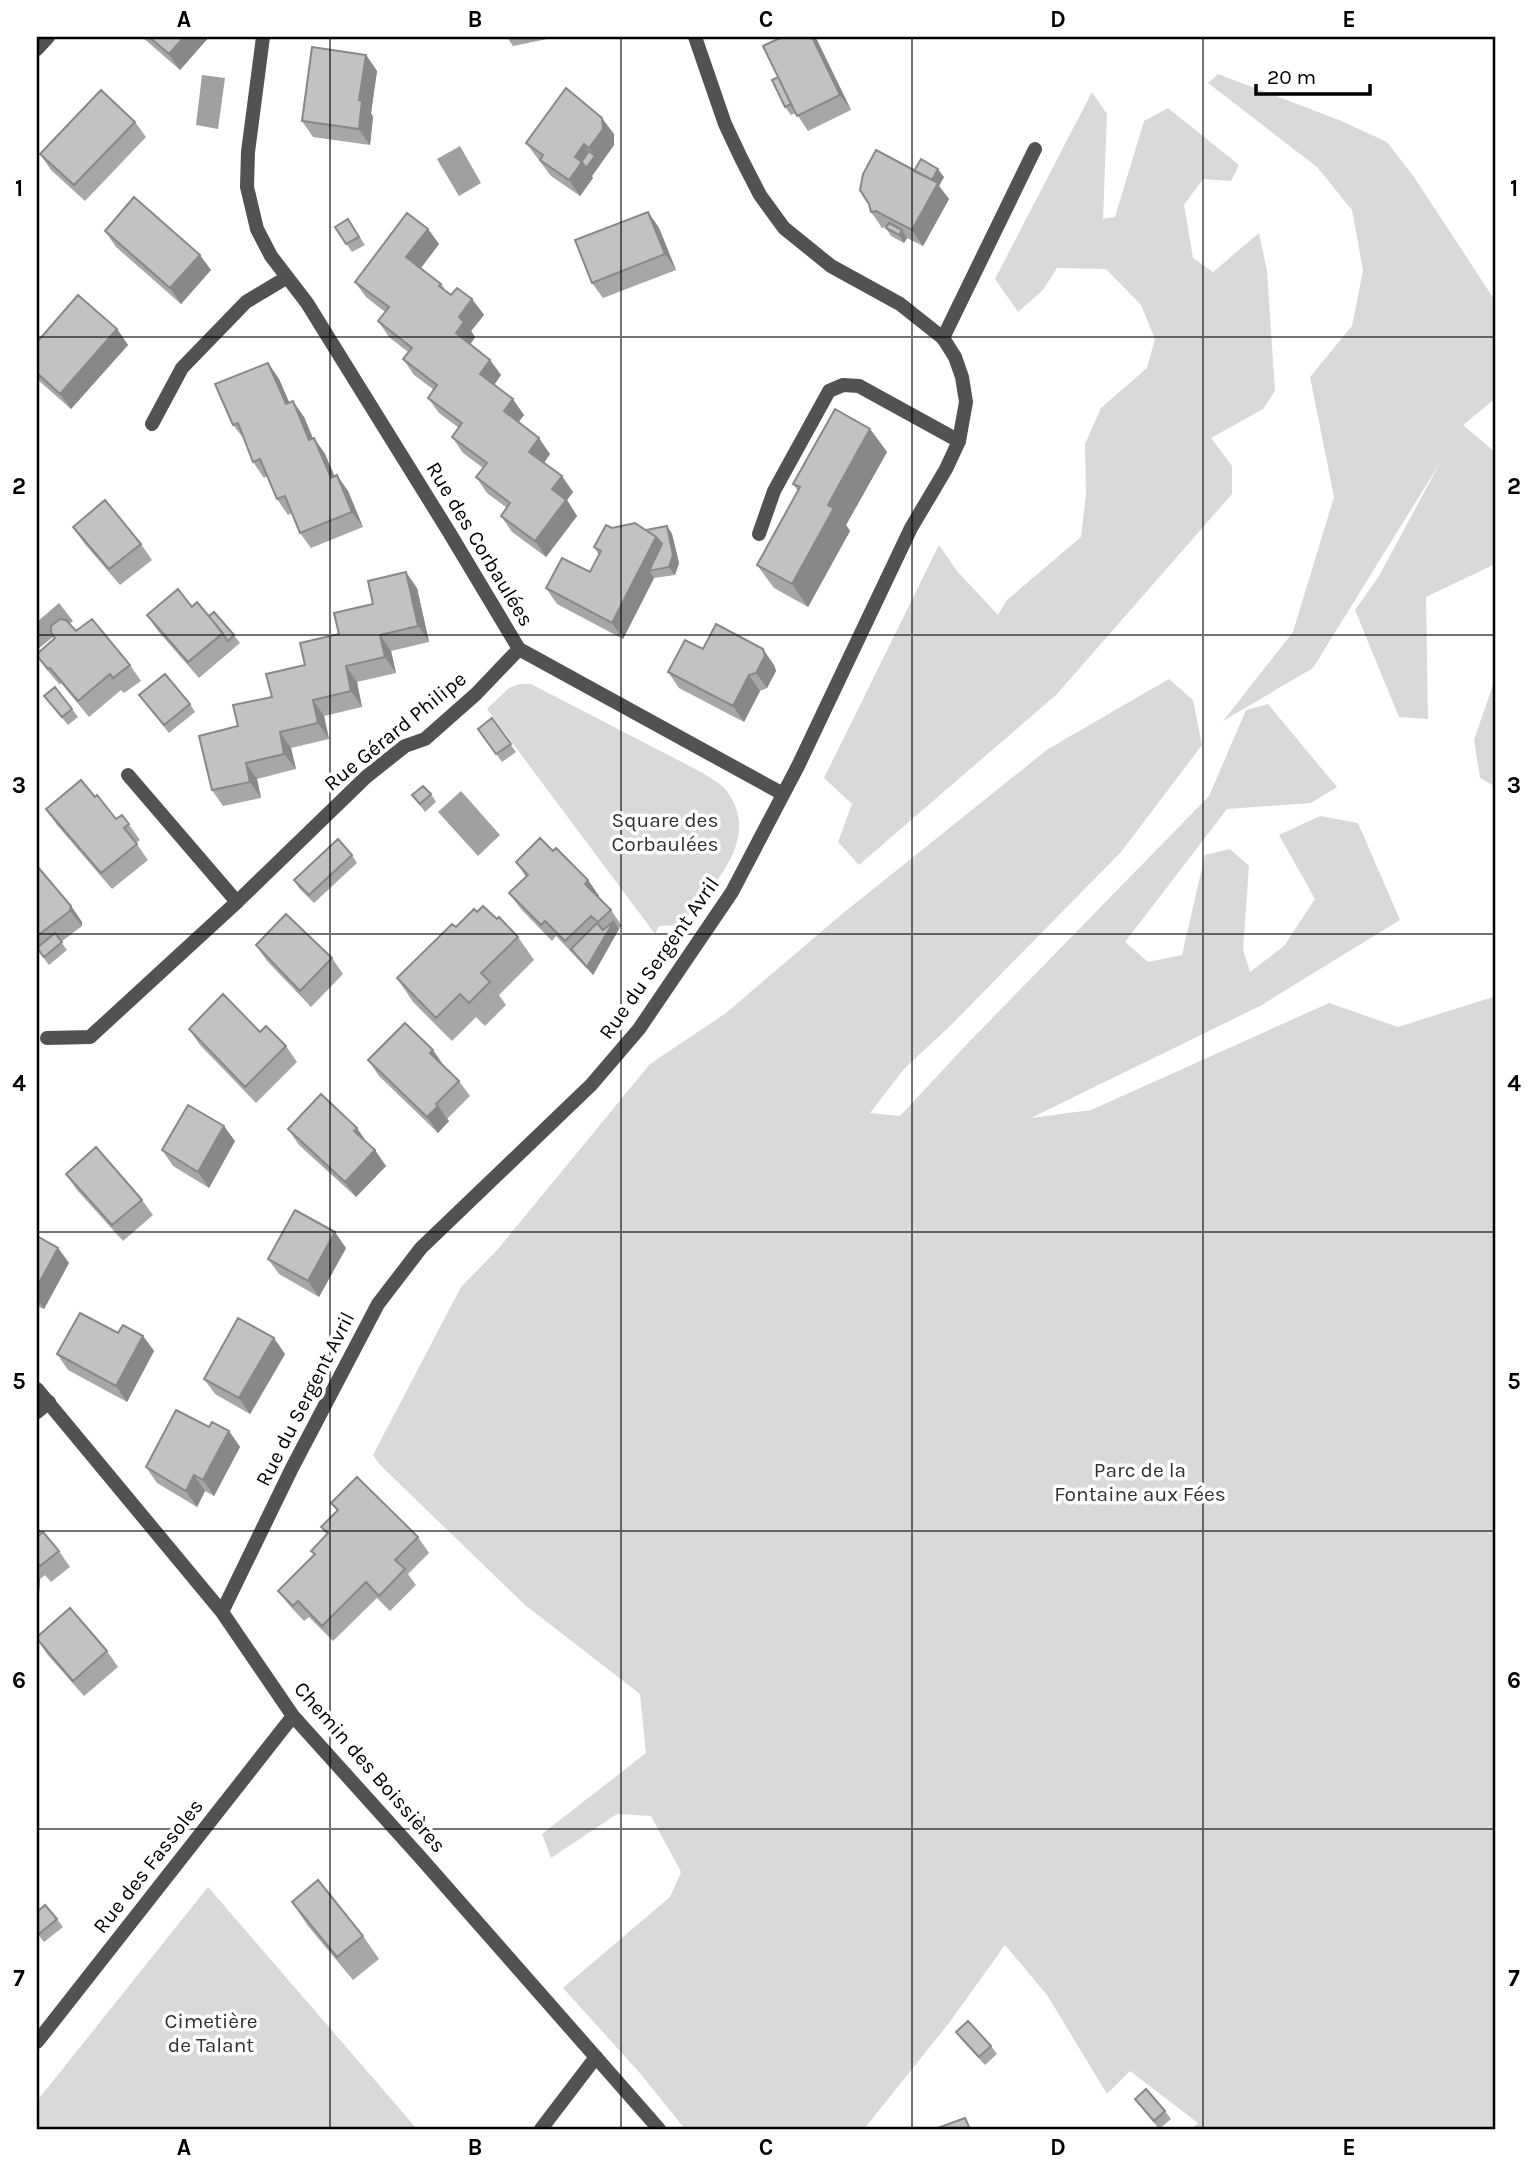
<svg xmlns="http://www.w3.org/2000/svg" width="1533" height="2166" viewBox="0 0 1533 2166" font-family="Karla,sans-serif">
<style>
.green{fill:#d9d9d9}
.water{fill:#a0a0a0}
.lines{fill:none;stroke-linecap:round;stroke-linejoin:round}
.lane{stroke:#525252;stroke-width:14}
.street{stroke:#525252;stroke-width:14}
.wall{fill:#a7a7a7}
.shaded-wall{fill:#888}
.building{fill:#c2c2c2;stroke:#888;stroke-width:2}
.grid{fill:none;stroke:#000;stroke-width:2;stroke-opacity:0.55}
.labels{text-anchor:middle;stroke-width:7;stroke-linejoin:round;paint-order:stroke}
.street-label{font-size:21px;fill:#000;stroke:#fff}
.park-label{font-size:21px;fill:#303030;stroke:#fff}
.neatline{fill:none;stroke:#000;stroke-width:2.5}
.grid-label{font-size:23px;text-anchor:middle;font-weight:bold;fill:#000}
</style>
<rect width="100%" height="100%" fill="#fff"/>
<!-- green -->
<path class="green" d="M1218 74 1339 120 1387 142 1414 177 1496 302V398L1463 425 1496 453V569L1493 565 1426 597 1428 719 1399 717 1355 610 1379 576 1441 461 1313 668 1223 721 1293 632 1334 497 1310 377 1352 326 1363 270 1352 210 1317 167 1208 83Z
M1092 92 1107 114 1103 219 1115 217 1144 121 1168 108 1239 165 1231 181 1203 179 1184 205 1193 258 1213 272 1259 233 1267 271 1275 391 1263 409 1211 438 1232 466V494L1057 694 859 865 838 842 852 804 824 778 939 545 957 571 998 615 1007 600 1081 537 1086 494 1085 444 1101 408 1147 368 1155 339 1141 305 1106 269 1057 268 1043 290 1018 312 995 279Z
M1496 676V787L1480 778 1474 740Z
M1169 679 1193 700 1202 745 1121 852 952 1024 904 1069 870 1113 900 1116 966 1045 1209 796 1246 710 1268 704 1337 787 1311 803 1227 809 1125 942 1148 962 1182 955 1205 855 1230 849 1249 866 1243 949 1250 972 1284 946 1315 899 1279 835 1320 816 1358 823 1400 920 1260 1006 1031 1118 1091 1110 1329 1003 1398 1027 1496 996V2129H1191L1198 2123 1130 2071 1107 2094 1047 1995 1005 1945 949 2023 864 2129H685L639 2072 563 1988 670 1897 681 1872 651 1816 617 1814 551 1858 542 1834 646 1753 640 1694 525 1605 381 1466 373 1455 461 1287 498 1249 650 1064 726 1013 842 914 1048 749Z
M519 684H531L703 773C710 778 720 783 725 789 765 838 711 888 680 925L659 926 655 934 487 709 509 688Z
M208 1887 417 2129H37V2101Z"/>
<!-- water -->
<path class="water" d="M202 75 225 78 218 129 196 125Z
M460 146 481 183 459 196 437 159Z
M59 603 73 621 38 649 37 622Z
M461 791 500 835 478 856 438 812Z"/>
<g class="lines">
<!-- lane -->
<path class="lane" d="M943 338 1035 149
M759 534 774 491 829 391 843 385 859 386 959 441
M128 775 237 902
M37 1412 49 1402
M541 2129 596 2057"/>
<!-- street -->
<path class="street" d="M263 37 248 152 247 187 257 229 271 256 307 303 449 532 519 649 783 794
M37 49 48 37
M152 424 182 368 246 302 286 278
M47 1038 90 1037 237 902 366 777 405 746 425 739 476 694 519 649
M37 1389 222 1612 293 1716 420 1857 659 2129
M222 1612 292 1468 378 1304 421 1248 591 1085 639 1029 732 892 798 766 911 528 946 469 959 441 966 402 962 377 955 357 943 338 900 304 831 266 784 228 760 195 741 158 725 124 695 37
M37 2042 293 1716"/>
</g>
<!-- wall -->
<path class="wall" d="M142 37H209L180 70Z
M507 37H557L513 46Z
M817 40 851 110 808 131 796 113 791 115 785 107 778 77Z
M366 55 377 71 371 113 373 117 370 145 313 137 302 121Z
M135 122 146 137 85 201 51 170 40 154Z
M614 134V145L592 176 593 178 580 196 551 176 526 143Z
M914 171 944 177 939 186 949 199 923 246 907 238 904 243 891 236 886 228V227L882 228 871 212Z
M648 212 659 228 676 270 603 298 592 283Z
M348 219 365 245 352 252 335 227Z
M428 229 439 244 421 268 441 284 447 292 451 295 472 299 484 315 471 331 475 337 470 345 490 360 501 375 494 385 524 415 518 422 550 454 544 463 573 492 567 500 577 516 546 557 512 532 501 516 507 508 487 493 476 477 483 468 463 453 452 437 459 428 439 413 428 398 434 390 414 375 403 359 408 352 389 337 378 321 385 312 366 297 355 282Z
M105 231 211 270 181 304 116 247Z
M117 329 128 345 71 409 37 379V342Z
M268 363 279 379 289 403 304 417 313 438H314L325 454 334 476 348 491 363 527 311 548 300 533 292 513 288 515 277 499 267 476 264 478 253 462 245 440 233 425Z
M870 429 887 452 846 525 850 531 808 607 774 588 757 565 798 491 793 484Z
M667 526 672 534 679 563 675 575 654 578 623 639 557 604 546 588 590 572 599 555 594 547 612 528 646 530Z
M73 527 141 544 152 560 120 585 84 543Z
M417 588 429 642 391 651 396 673 357 682 362 707 324 716 329 739 291 748 296 769 257 779 261 798 223 806 212 790 238 726 373 604Z
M192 607 209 616 234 635 240 643 199 678 158 631 147 615Z
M76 631 130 665 141 681 124 693 121 690 89 717 61 683 60 685 47 670 37 656Z
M703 649 774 665 776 671 767 688 760 691 744 722 679 688 668 672Z
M139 695 190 704 195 712 169 733Z
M44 696 72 709 78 717 68 725Z
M492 718 516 752 502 762 478 729Z
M431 794 436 802 425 812 412 795Z
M46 809 116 819 122 815 140 840 136 843 148 860 112 889 57 825Z
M553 851 588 880 599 896 598 897 611 910 622 926 619 928V929L593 975 556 936 552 941 521 909 509 893 526 877 516 862Z
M352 855 357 863 314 903 299 888 294 880Z
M37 866 71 906 82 922V926L61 942 67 950 49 965 37 949Z
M477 912 497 919 518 937 534 960 499 995 506 1005 485 1026 476 1017 452 1041 413 1002 397 978 456 927Z
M256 945 332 958 343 974 311 1007 267 961Z
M189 1029 260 1032 286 1046 297 1062 256 1103 200 1045Z
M368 1060 444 1066 459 1081 470 1096 447 1119 449 1121 438 1133 379 1076Z
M288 1129 386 1166 356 1197 299 1145Z
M235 1141 209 1188 173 1166 162 1150Z
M66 1174 142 1200 153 1215 123 1241 77 1190Z
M37 1236 58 1248 69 1263 44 1309 37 1306Z
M346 1248 319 1297 279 1274 268 1259Z
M118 1333 143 1336 154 1351 127 1402 68 1370 57 1354Z
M285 1354 250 1414 215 1394 204 1379Z
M209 1427 229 1431 240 1447 214 1496 205 1491 197 1507 157 1483 146 1467Z
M331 1503 418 1537 429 1553 408 1574 416 1585 390 1611 377 1598 333 1641 309 1617 304 1621 290 1606 278 1591 314 1555 311 1551 327 1535 321 1527 337 1511Z
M37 1526 42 1533 59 1551 70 1567 51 1582 45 1575 40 1579 39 1593 37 1595Z
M37 1639 107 1651 118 1667 84 1696 47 1654Z
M292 1902 363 1936 379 1959 353 1980 308 1926Z
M37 1912 57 1919 63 1927 44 1942 37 1933Z
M956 2032 991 2046 997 2054 985 2065 962 2040Z
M1135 2099 1165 2111 1171 2119 1159 2129Z"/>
<!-- shaded-wall -->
<path class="shaded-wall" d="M184 37H209L180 70 169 54Z
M812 37H815L817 40 851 110 840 95Z
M366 55 377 71 371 113 373 117 370 145 359 129V100Z
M602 118 614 134V145L592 176 593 178 580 196 569 180 575 157 584 144 593 157 595 156 589 148Z
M938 169 944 177 939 186 949 199 923 246 912 230 930 185Z
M648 212 659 228 676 270 665 254Z
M428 229 439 244 417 273 406 257Z
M902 230 907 238 904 243 899 235Z
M200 255 211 270 181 304 170 288Z
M472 299 484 315 471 331 475 337 467 349 456 333 459 317Z
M117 329 128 345 71 409 60 394Z
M490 360 501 375 491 389 480 374Z
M268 363 279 379 297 420 286 404Z
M513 399 524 415 515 427 504 411Z
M293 401 304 417 320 456 309 440Z
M870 429 887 452 846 525 850 531 808 607 792 584 828 505Z
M314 438 325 454 342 493 331 478Z
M539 438 550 454 540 468 529 452Z
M337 475 348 491 363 527 352 512Z
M562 476 573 492 567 500 577 516 546 557 535 541 552 489Z
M667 526 672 534 679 563 675 575 669 567Z
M656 537 668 552 649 571 654 578 623 639 612 623Z
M406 572 417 588 429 642 418 626Z
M380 635 391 651 396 673 385 657Z
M763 649 774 665 776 671 767 688 756 673Z
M346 666 357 682 362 707 351 691Z
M749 675 760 691 744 722 733 706Z
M313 700 324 716 329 739 318 723Z
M280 732 291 748 296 769 284 754Z
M246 763 257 779 261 798 250 782Z
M588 880 599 896 596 899 585 884Z
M71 906 82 922V926L70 911Z
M614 921 619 929 593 975 587 967Z
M433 1050 444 1066 430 1053Z
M438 1106 449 1121 438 1133 427 1117Z
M224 1126 235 1141 209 1188 198 1172Z
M357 1128 368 1144 354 1131Z
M375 1150 386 1166 356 1197 345 1182Z
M335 1232 346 1248 319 1297 308 1281Z
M58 1248 69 1263 44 1309 37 1299V1287Z
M143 1336 154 1351 127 1402 116 1386Z
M274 1338 285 1354 250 1414 239 1398Z
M229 1431 240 1447 214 1496 203 1480Z
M194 1475 205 1491 197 1507 186 1491Z
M37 1573 40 1579 39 1593 37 1590Z"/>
<!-- building -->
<path class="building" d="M149 37H184L169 54Z
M782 37H812L840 95 797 116 763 46Z
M312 47 366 55 359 100 362 101 359 129 302 121Z
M778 77 791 104 785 107 772 80Z
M566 88 602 118 603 129 589 148 584 144 575 157 582 162 569 180 540 160 543 155 526 143Z
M101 90 135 122 74 185 40 154Z
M876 150 938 183 912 230 876 211 871 212 869 204 860 190 863 174Z
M589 151 595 156 586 168 582 162 580 164Z
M921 159 938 169 932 180 914 171Z
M134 197 200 255 170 288 105 231Z
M648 212 665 254 592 283 575 240Z
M407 213 428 229 406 257 441 284 439 286 451 295 457 288 472 299 459 317 464 322 456 333 490 360 480 374 513 399 504 411 539 438 529 452 562 476 552 489 566 500 535 541 501 516 510 503 476 477 487 463 452 437 462 423 428 398 437 385 403 359 412 348 378 321 389 307 355 282Z
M348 219 359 237 346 244 335 227Z
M889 223 902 230 899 235 886 228Z
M78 295 117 329 60 394 37 373V342Z
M268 363 286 404 293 401 309 440 314 438 331 478 337 475 352 512 300 533 285 496 277 499 260 459 253 462 238 423 233 425 215 384Z
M835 409 870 429 828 505 834 508 792 584 757 565 800 487 793 484Z
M105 500 141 544 109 569 73 527Z
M635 523 656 537 612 623 546 588 562 558 590 572 601 551 594 547 606 525 612 528Z
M667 526 673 555 669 567 649 571 662 544 656 537 646 530Z
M406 572 418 626 380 635 385 657 346 666 351 691 313 700 318 723 280 732 284 754 246 763 250 782 212 790 199 736 238 726 233 705 272 697 266 674 305 665 300 643 339 634 334 613 373 604 368 581Z
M178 589 192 607 197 602 223 633 188 662 147 615Z
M214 612 234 635 228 641 209 616Z
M60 619 66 620 76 631 92 619 130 665 113 678 110 674 78 701 50 668 48 669 37 656V654L55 638 51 632V626Z
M716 624 763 649 765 656 756 673 749 675 733 706 668 672 685 640 703 649Z
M165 674 190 704 164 725 139 695Z
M55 687 72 709 62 717 44 696Z
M492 718 511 744 496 754 478 729Z
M81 780 95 797 97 795 116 819 122 815 129 824 124 828 137 844 101 873 46 809Z
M423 786 431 794 420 804 412 795Z
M540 838 553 851 556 848 588 880 585 884 611 910 598 922 591 916 565 941 545 921 541 925 509 893 528 875 516 862Z
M338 839 352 855 309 895 294 880Z
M37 866 71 906 70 911 37 936Z
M483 906 497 919 499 917 518 937 481 973 490 982 469 1003 460 994 436 1018 397 978 452 924 456 927 474 909 477 912Z
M286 914 332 958 300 991 256 945Z
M614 921 587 967 571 949 597 923 603 930Z
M55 933 62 942 44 957 37 948Z
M223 994 260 1032 266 1026 286 1046 245 1087 189 1029Z
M405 1023 433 1050 430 1053 459 1081 436 1104 438 1106 427 1117 368 1060Z
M321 1094 357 1128 354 1131 375 1150 345 1182 288 1129Z
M188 1105 224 1126 198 1172 162 1150Z
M96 1147 142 1200 112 1225 66 1174Z
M295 1210 335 1232 308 1281 268 1259Z
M37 1236 58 1248 37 1287Z
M80 1313 118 1333 123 1325 143 1336 116 1386 57 1354Z
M238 1318 274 1338 239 1398 204 1379Z
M176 1410 209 1427 212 1422 229 1431 203 1480 194 1475 186 1491 146 1467Z
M357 1477 418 1537 395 1560 405 1569 379 1596 366 1582 322 1626 298 1601 293 1606 278 1591 315 1554 311 1551 328 1533 321 1527 338 1510 331 1503Z
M43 1532 59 1551 40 1566 37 1562V1537Z
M70 1608 107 1651 73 1681 37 1639V1637Z
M318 1880 363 1936 337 1957 292 1902Z
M45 1905 57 1919 39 1934 37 1932V1912Z
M968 2021 991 2046 979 2057 956 2032Z
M1146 2089 1165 2111 1154 2121 1135 2099Z
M965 2118 970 2129H935Z"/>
<!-- grid -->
<path class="grid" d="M330 37V2129M621 37V2129M912 37V2129M1203 37V2129M37 337H1496M37 635H1496M37 934H1496M37 1232H1496M37 1531H1496M37 1829H1496"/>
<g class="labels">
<!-- street labels -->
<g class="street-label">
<text transform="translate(480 544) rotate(59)" y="7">Rue des Corbaulées</text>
<text transform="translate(395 731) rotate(-39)" y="7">Rue Gérard Philipe</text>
<text transform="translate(659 958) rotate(-55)" y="7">Rue du Sergent Avril</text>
<text transform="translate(305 1399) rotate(-63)" y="7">Rue du Sergent Avril</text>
<text transform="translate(370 1767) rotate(49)" y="7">Chemin des Boissières</text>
<text transform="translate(148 1866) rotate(-52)" y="7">Rue des Fassoles</text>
</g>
<!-- park labels -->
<g class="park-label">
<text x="665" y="827">Square des<tspan x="665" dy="24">Corbaulées</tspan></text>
<text x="1140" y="1477">Parc de la<tspan x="1140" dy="24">Fontaine aux Fées</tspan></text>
<text x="211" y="2028">Cimetière<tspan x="211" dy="24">de Talant</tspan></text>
</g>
</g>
<!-- border -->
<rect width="1533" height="2166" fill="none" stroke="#ffffff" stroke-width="77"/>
<!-- scale -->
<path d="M1256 84v10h114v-10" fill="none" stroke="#000000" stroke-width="3.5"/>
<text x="1267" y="84" font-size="21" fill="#000000" stroke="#ffffff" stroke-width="5" paint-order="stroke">20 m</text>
<rect x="38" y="38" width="1456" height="2090" class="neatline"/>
<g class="grid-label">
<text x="184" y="27">A</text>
<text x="475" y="27">B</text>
<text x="766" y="27">C</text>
<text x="1058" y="27">D</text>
<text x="1349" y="27">E</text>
<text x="19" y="196">1</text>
<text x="1514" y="196">1</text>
<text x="19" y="494">2</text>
<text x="1514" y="494">2</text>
<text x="19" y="793">3</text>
<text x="1514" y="793">3</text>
<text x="19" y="1091">4</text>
<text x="1514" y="1091">4</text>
<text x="19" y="1389">5</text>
<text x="1514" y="1389">5</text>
<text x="19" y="1688">6</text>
<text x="1514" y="1688">6</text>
<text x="19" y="1986">7</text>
<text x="1514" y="1986">7</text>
<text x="184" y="2155">A</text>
<text x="475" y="2155">B</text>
<text x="766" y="2155">C</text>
<text x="1058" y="2155">D</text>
<text x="1349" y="2155">E</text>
</g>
</svg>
